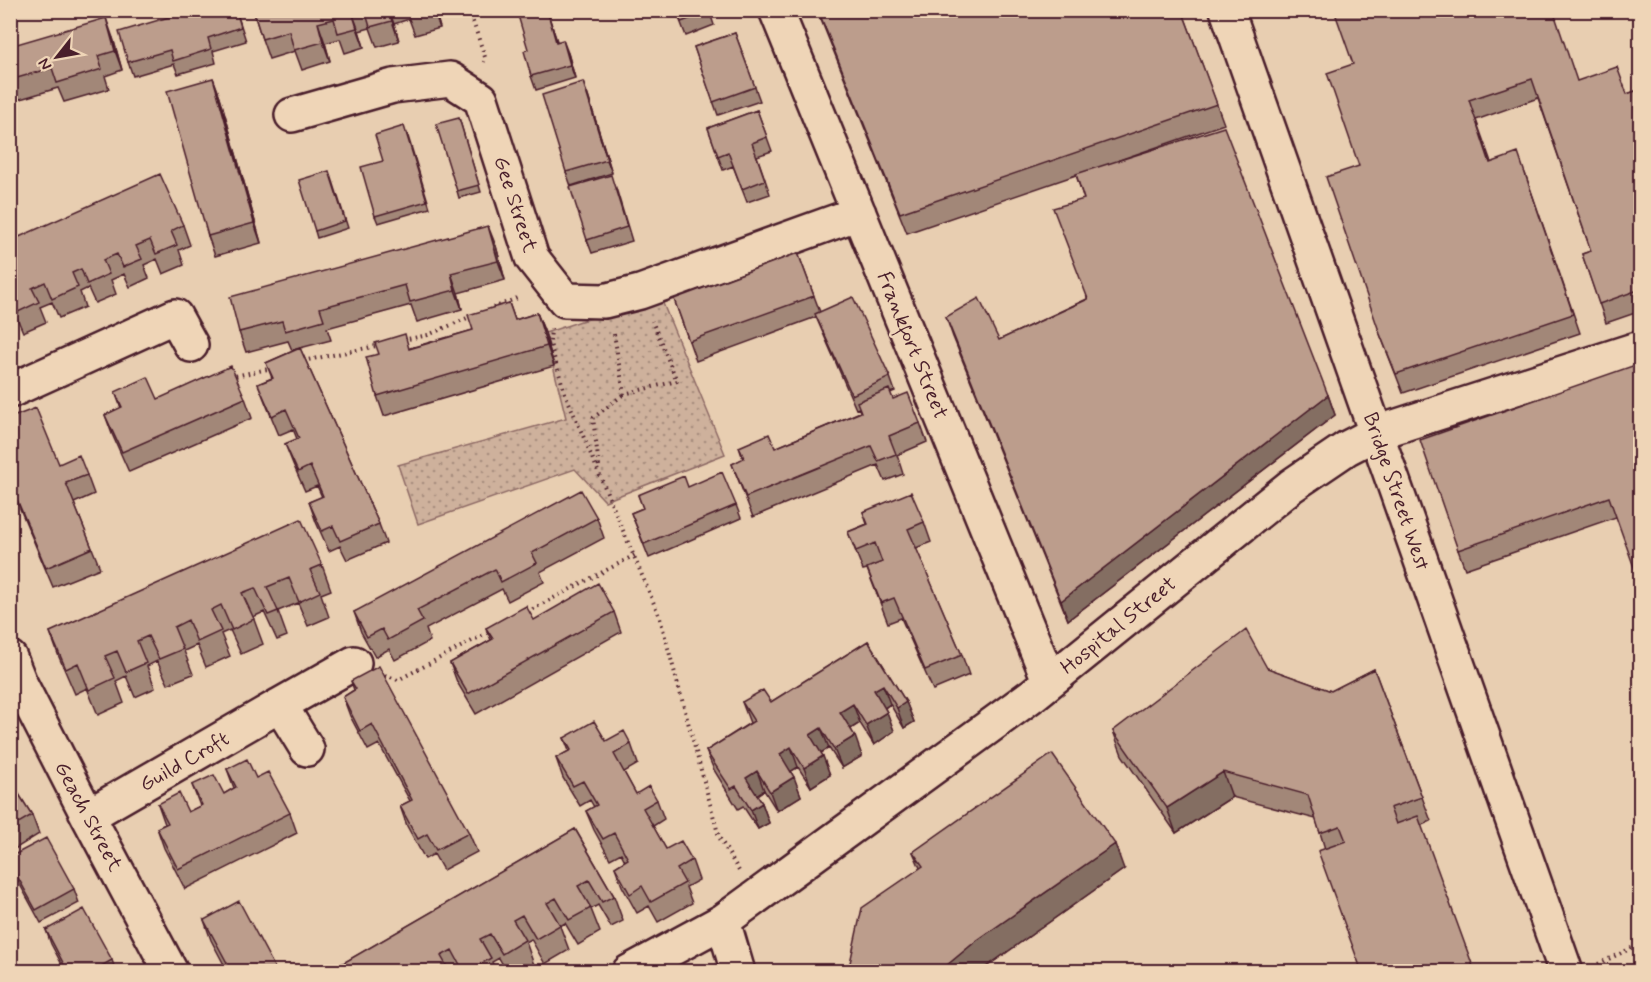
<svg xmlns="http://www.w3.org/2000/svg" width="1651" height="982" viewBox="0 0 1651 982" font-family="Mynerve,sans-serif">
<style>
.park{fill:url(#park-dots);stroke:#8c6864;stroke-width:1.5}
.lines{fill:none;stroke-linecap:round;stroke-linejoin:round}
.street-casing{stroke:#4a1f2b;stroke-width:38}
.path{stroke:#4a1f2b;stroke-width:4;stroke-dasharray:1.5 4.5;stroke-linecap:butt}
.street{stroke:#efd5b7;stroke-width:33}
.wall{fill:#a28778;stroke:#4a1f2b;stroke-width:1.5}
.shaded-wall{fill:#846e62;stroke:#4a1f2b;stroke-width:1.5}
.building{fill:#bc9d8c;stroke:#4a1f2b;stroke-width:1.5}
.labels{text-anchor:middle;stroke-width:5;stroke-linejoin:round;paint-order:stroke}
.street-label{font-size:21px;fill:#4a1f2b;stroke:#efd5b7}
</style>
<defs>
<pattern id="park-dots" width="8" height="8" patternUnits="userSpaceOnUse" patternTransform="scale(1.5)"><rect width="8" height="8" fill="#ceb19c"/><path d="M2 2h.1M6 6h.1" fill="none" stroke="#a98f7f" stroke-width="1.8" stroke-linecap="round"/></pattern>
</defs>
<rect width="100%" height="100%" fill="#e8ceb1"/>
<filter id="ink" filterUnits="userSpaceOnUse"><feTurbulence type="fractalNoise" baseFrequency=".0167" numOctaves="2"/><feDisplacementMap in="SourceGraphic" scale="12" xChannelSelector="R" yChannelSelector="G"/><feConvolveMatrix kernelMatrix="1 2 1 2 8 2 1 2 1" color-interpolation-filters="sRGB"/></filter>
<g filter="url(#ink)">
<!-- park -->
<path class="park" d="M662 301 725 454 605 501 575 469 418 524 398 465 566 418 545 333 581 321Z"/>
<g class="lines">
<!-- street casing -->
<g class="street-casing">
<path id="street" d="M776 10 1049 680
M1227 10 1566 972
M292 115 393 86 450 79 481 99 532 258 565 300 604 301 640 292 859 213
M10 391 175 316 191 345
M10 658 20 683 88 816 171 972
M280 705 354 663
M88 816 280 705 307 749
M723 921 738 972
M629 972 723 921 1034 694 1291 486 1347 448 1376 433 1640 348"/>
</g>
<!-- path -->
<path class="path" d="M469 10 485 57 484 62
M493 308 520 297
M551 328 550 344 565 393 660 618 719 837 739 871
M614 334 624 394 677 381 652 321
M403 340 428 335 472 316
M303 361 381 345
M230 377 273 368
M599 466 593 418 624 394
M527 612 635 555
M385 675 398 680 491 631
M1598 964 1640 944"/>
<!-- street -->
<use href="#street" class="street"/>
</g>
<!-- wall -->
<path class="wall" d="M236 10 246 41 213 51 216 63 178 74 174 64 133 76 128 62Z
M253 10H441L435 12 440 28 415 35 409 19 394 24 399 41 377 47 370 28 359 31 364 47 345 53 340 39 325 43 330 61 302 70 295 51 269 59 262 39Z
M676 10H709L714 25 686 36Z
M817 10H1182L1224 124 1119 160 1328 395 1335 415 1068 620 953 337 946 317 999 340 1087 299 1084 199 1076 175 907 233Z
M549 17 557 41 568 53 575 78 536 90 531 76 528 49Z
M735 33 760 101 718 115 694 47Z
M113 38 122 70 105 76 109 89 64 102 58 88 10 102V46Z
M1353 64 1577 81 1627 94 1641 89V311L1606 323 1582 254 1591 251 1538 98 1476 120 1491 162 1525 173 1580 333 1403 393 1380 334 1359 166Z
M213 78 220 97 261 243 215 256 208 236Z
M588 96 612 173 571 186 566 172Z
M757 110 772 151 757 156 770 194 747 202 733 166 723 170 708 128Z
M459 118 481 192 459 198 457 191Z
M407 133 430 208 378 223 375 216 383 161Z
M332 178 348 228 317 238 315 231Z
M616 188 632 241 592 253 587 240Z
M183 225 190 245 179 250 184 265 163 274 157 259 144 265 149 278 130 287 124 274 111 280 116 294 95 303 88 288 80 292 85 307 59 318 52 302 40 307 46 322 23 332 17 318 10 321V241Z
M496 246 505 280 458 293 462 309 417 322 411 305 327 328 331 340 300 348 379 524 386 543 347 560 340 546 329 551 316 522 309 502 322 497 317 486 305 491 293 464 285 444 297 439 293 429 279 435 266 404 258 384 272 378 266 363 300 348 292 350 288 341 246 352 239 332Z
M798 253 820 312 890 377 895 391 890 393 893 399 920 423 927 442 897 455 903 474 885 481 878 465 753 517 732 464 743 459 739 447 775 448 860 412 859 408 856 409 816 317 696 361 674 299Z
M509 303 515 320 537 313 545 333 554 366 384 416 377 396 379 354 410 348 473 330Z
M1641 363 1616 517 1465 569 1458 550Z
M115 392 158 399 245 398 252 418 129 472 112 434 105 415 121 408Z
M10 418 59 464 87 475 94 494 74 503 100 568 53 587 10 485Z
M688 487 736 505 741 518 649 558 631 513 643 508 638 495Z
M863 512 924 522 931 542 916 548 962 655 969 675 933 690 901 618 888 623 867 569 863 570 848 532 867 524Z
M597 518 604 538 540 572 544 582 508 601 502 589 426 629 430 641 395 660 389 649 375 657 361 632 354 612Z
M322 565 331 590 321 594 329 617 308 626 298 603 278 611 287 636 277 640 264 612 253 617 263 644 241 654 230 630 221 634 230 656 206 667 197 645 184 651 193 674 168 684 157 661 147 666 155 688 135 697 126 676 116 681 124 703 98 715 87 688 75 694 59 657 50 632Z
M614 612 621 632 476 714 457 682 450 663 491 640 486 628 534 620Z
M868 641 906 702 914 722 904 728 890 704 885 708 894 731 874 745 860 723 851 729 862 756 842 768 829 748 821 753 830 775 811 787 798 767 791 771 801 796 777 811 764 790 757 795 762 803 769 823 758 829 743 806 738 809 714 770 706 751 750 723 742 702H771Z
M1267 668 1331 691 1374 669 1431 821 1422 825 1325 849 1316 819 1232 797 1176 833 1122 755 1113 731Z
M351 681 469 833 477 852 443 870 434 854 425 859 407 826 400 806 410 801 379 744 368 750 350 716 343 697 354 690Z
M564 738 606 741 631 744 638 764 624 772 636 794 657 800 664 819 653 826 666 849 692 860 699 880 686 887 692 903 658 922 649 906 637 913 622 886 615 867 625 861 621 853 610 859 594 830 586 811 594 807 590 800 580 806 563 778 556 758 569 751Z
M227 769 256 778 290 813 297 833 185 889 164 848 157 828 165 824 158 804 188 812 200 806 192 785 224 794 234 788Z
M10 780 32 815 39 834 10 852Z
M575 829 614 896 623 921 611 927 598 905 591 909 600 932 578 945 565 923 560 926 569 950 545 964 531 939 526 942 534 965 523 972H507L499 958 492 962 496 972H340L338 966Z
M913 852 1124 869 979 972H848L920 868Z
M10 857 74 889 79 903 41 923 13 872 10 865Z
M204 920 277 972H228L211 940Z
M46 930 112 960 116 972H66L51 944Z"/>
<!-- shaded-wall -->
<path class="shaded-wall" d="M389 10 394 24 399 41 392 21Z
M433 10H435L440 28Z
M547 10 549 17 561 55 556 42Z
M352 12 359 31 364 47 357 28Z
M106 18 113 38 122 70 115 51Z
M318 23 325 43 330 61 323 42Z
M563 40 568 53 575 78 570 65Z
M213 78 220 97 261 243 254 223Z
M583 82 588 96 612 173 607 160Z
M488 226 496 246 505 280 498 261Z
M451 273 458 293 462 309 455 290Z
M537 313 545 333 554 366 547 346Z
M1328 395 1335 415 1068 620 1061 601Z
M883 685 890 704 881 710 874 690Z
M906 702 914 722 904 728 897 708Z
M853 704 860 723 847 731 840 712Z
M887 712 894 731 874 745 866 725Z
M821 728 829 748 817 755 810 735Z
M855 736 862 756 842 768 834 749Z
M791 747 798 767 787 774 780 754Z
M823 756 830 775 811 787 804 768Z
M757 771 764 790 753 797 746 778Z
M1223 772 1232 797 1176 833 1167 808Z
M794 777 801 796 777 811 770 792Z
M762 803 769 823 758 829 751 810Z
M1115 844 1124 869 979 972H941V970L976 941Z"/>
<!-- building -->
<path class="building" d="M192 10H236L241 27 208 38 211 49 173 61 170 50 128 62 119 32Z
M253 10H356L352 12 357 28 338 33 334 19 318 23 323 42 294 50 289 31 262 39Z
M365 10H388L392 21 370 27Z
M406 10H424L408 15Z
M522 10H547L556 42 563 40 570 65 531 76 524 51 528 49 517 12Z
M676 10H709V12L681 22Z
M818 10H1182L1217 104 900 213Z
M1334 10H1553L1577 81 1617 67 1627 94 1641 89V289L1599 304 1582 254 1591 251 1532 79 1469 100 1490 163 1518 153 1573 314 1396 374 1380 334 1326 177 1359 166 1327 73 1353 64Z
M106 18 115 51 98 56 102 69 57 83 52 68 10 80V46Z
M735 33 755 87 713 102 694 47Z
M213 78 254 223 208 236 167 91Z
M583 82 607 160 566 172 542 95Z
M757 110 767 137 752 143 765 180 742 189 728 152 718 156 708 128Z
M459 118 479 185 457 191 436 124Z
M404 126 427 201 375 216 361 167 383 161 375 135Z
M1224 127 1328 395 1061 601 946 317 979 298 999 340 1088 299 1053 208 1084 199 1076 174Z
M329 171 345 221 315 231 299 180Z
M160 174 183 225 171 231 177 245 156 254 150 240 136 246 142 259 123 267 117 254 103 260 109 274 87 284 81 269 72 273 78 287 52 299 45 282 32 288 39 302 16 313 10 300V241Z
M611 175 627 227 587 240 570 187Z
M488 226 498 261 451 273 455 290 410 302 405 285 320 308 324 320 285 331 282 321 239 332 230 297Z
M798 253 814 296 689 341 674 299Z
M853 297 890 377 852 395 815 314Z
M509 303 515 320 537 313 547 346 377 396 366 357 379 354 375 343 405 334 409 349 473 330 468 315Z
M300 348 379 524 340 541 333 526 322 531 309 502 323 496 310 466 298 472 285 444 299 438 286 409 272 416 258 384 273 378 266 363Z
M1641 363V587L1609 497 1458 550 1420 440Z
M231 366 245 398 122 452 105 415 122 407 115 392 148 377 158 399Z
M889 389 893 399 908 393 920 423 889 436 896 454 878 461 871 446 746 497 732 464 744 458 739 447 769 434 775 448 861 412 857 402Z
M36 408 59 464 79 455 87 475 66 483 92 548 46 568 10 483V418Z
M722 472 736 505 644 544 631 513 643 508 638 495 684 476 688 487Z
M581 490 597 518 532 553 537 563 501 582 495 569 417 610 423 621 388 640 382 629 367 637 354 612Z
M911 492 924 522 908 529 962 655 925 670 894 598 881 603 867 568 882 562 875 543 856 551 848 532 868 524 863 512Z
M301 519 322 565 310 570 320 592 299 602 289 578 267 587 278 611 268 615 255 588 242 593 254 619 232 630 221 605 211 610 221 631 197 642 188 620 174 627 183 649 159 659 148 636 137 641 146 663 126 672 117 651 105 656 115 678 89 690 78 663 66 669 50 632Z
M598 583 614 612 468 694 450 663 493 639 486 628 526 606 534 620Z
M1246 630 1267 668 1331 691 1374 669 1422 797 1390 808 1396 824 1418 816 1475 972H1362L1318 851 1346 841 1340 826 1320 833 1308 795 1223 772 1167 808 1113 731Z
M868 641 906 702 897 708 883 685 874 690 887 712 866 725 853 704 840 712 855 736 834 749 821 728 810 735 823 756 804 768 791 747 780 754 794 777 770 792 757 771 746 778 762 803 751 810 736 786 731 789 706 751 754 721 742 702 763 690 771 702Z
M379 666 469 833 436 850 427 834 418 839 400 806 412 800 372 724 360 731 343 697 356 689 351 681Z
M594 721 606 741 624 731 631 744 614 754 636 794 649 786 657 800 643 808 666 849 681 841 692 860 677 869 685 883 651 902 642 886 630 894 615 867 628 859 614 833 603 839 586 811 597 805 583 781 573 786 556 758 571 750 564 738Z
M1052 754 1115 844 976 941 941 970V972H848L862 908 923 866 913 852Z
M247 759 256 778 268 772 290 813 178 869 157 828 168 823 158 804 179 793 188 812 202 805 192 785 214 775 224 794 236 787 227 769Z
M10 780 32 815 10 828Z
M575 829 614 896 602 902 589 880 578 886 591 908 569 920 556 898 547 903 560 925 536 939 522 915 513 920 525 940 502 954 490 934 480 939 491 958 468 972H464L452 950 441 956 450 972H419L418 970 416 972H341L338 966Z
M46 838 74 889 36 910 10 863V857Z
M239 901 277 972H232L204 920Z
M84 909 112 960 91 972H68L46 930Z"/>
</g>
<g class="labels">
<!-- street labels -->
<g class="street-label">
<text transform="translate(516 204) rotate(72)" y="7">Gee Street</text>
<text transform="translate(913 345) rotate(68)" y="7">Frankfort Street</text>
<text transform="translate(1397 491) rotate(71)" y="7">Bridge Street West</text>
<text transform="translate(1118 625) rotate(-39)" y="7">Hospital Street</text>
<text transform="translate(184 761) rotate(-30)" y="7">Guild Croft</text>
<text transform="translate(89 816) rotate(62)" y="7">Geach Street</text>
</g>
</g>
<!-- margin -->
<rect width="1651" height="982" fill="none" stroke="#efd5b7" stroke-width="36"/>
<rect x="18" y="18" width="1615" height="946" fill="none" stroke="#4a1f2b" stroke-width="2" filter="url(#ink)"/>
<!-- north arrow -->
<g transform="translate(57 57) rotate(239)" stroke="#efd5b7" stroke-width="4.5" paint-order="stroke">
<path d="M0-4.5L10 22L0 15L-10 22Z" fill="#4a1f2b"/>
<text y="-9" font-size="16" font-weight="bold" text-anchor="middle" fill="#4a1f2b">N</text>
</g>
</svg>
